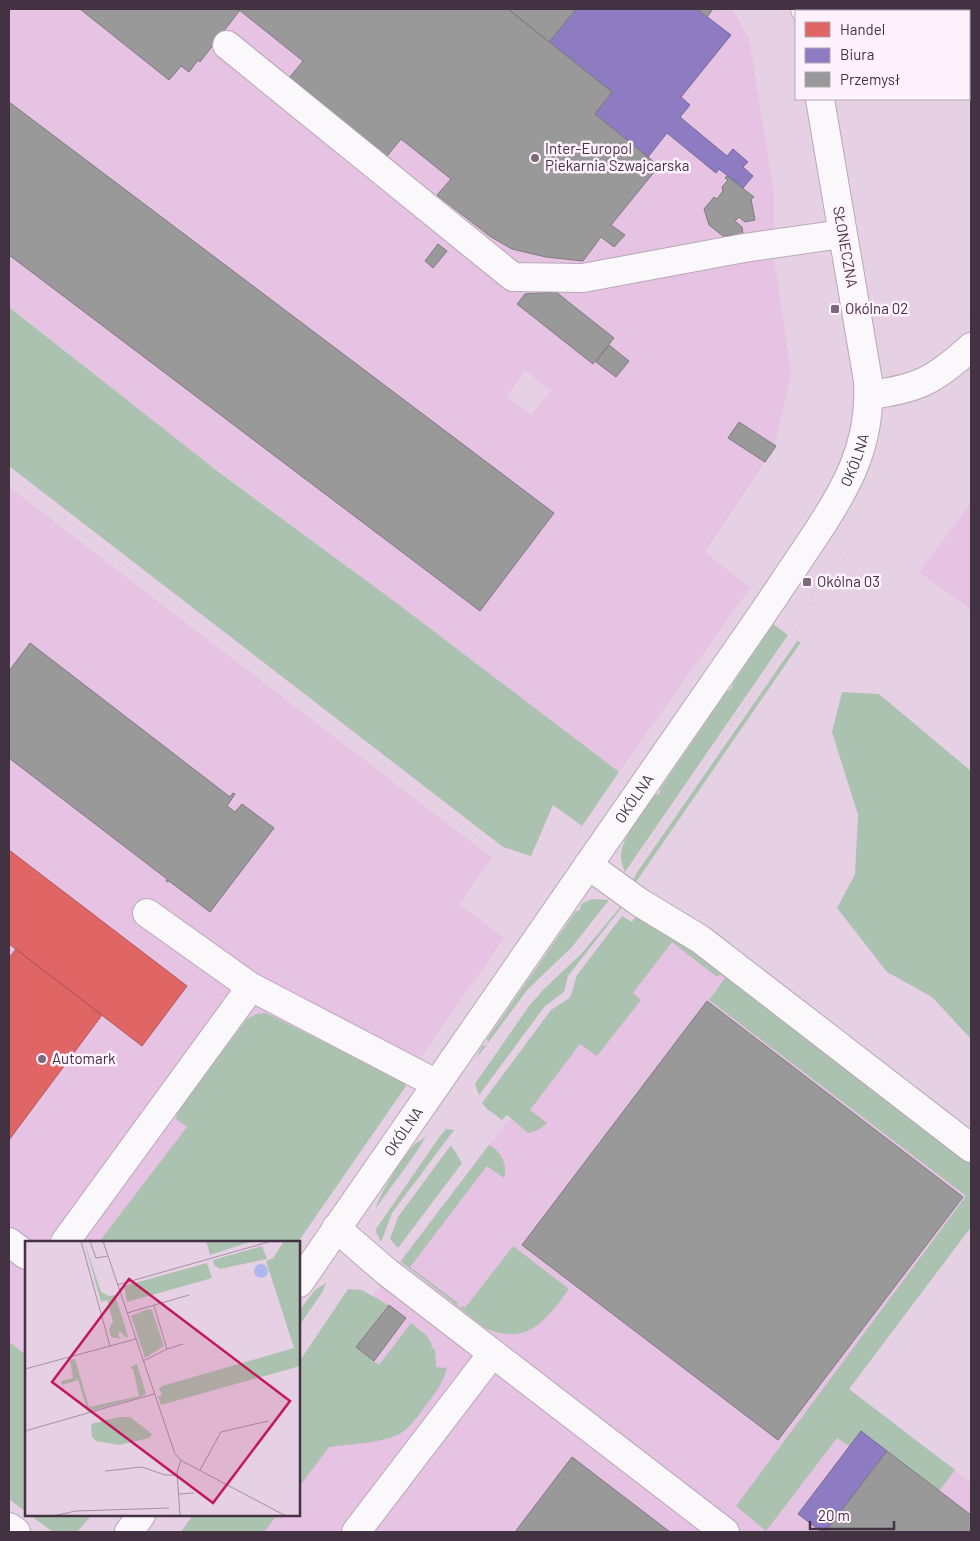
<svg xmlns="http://www.w3.org/2000/svg" width="980" height="1541" viewBox="0 0 980 1541" font-family="Barlow,sans-serif">
<style>
.built{fill:#e6c2e3;fill-rule:evenodd}
.green{fill:#acc2b0}
.shops{fill:#e06666;stroke:#b1575b}
.offices{fill:#8e7cc3;stroke:#78669c}
.industry{fill:#999;stroke:#7f7a7f}
.lines{fill:none;stroke-linecap:round;stroke-linejoin:round}
.minor-casing{stroke:#b9a8b7;stroke-width:30}
.path{stroke:#d3cdd3;stroke-width:3;stroke-dasharray:1 4;stroke-linecap:butt}
.minor{stroke:#fbf8fb;stroke-width:28}
.poi-dot{fill:#7c6a7b;stroke:#fff2fd;stroke-width:2}
.labels{text-anchor:middle;stroke-width:5;stroke-linejoin:round;paint-order:stroke}
.poi-label{font-size:15px;fill:#433342;stroke:#fff2fd;text-anchor:start}
.street-label{font-size:15px;fill:#433342;stroke:#fff2fd}
.inset-road{fill:none;stroke:#a591a3;stroke-width:1}
.view{fill:#c2185b;fill-opacity:0.15;stroke:#c2185b;stroke-width:2.5}
.inset-edge{fill:none;stroke:#433342;stroke-width:2.5}
</style>
<rect width="100%" height="100%" fill="#e6d0e4"/>
<!-- built -->
<path class="built" d="M9 9H732L749 38 774 192V259L791 373 774 448 705 552 750 588 619 772 398 604 180 442 9 306ZM525 370 551 391 531 415 507 396Z
M9 487 492 858 459 904 504 938 292 1242H26V1355L9 1342Z
M971 503V610L919 572Z
M670 935 971 1163V1227L849 1389 971 1483V1532H191L205 1515H299V1393L498 1133Z"/>
<!-- green -->
<path class="green" d="M9 307 216 470 398 604 619 772 582 826 553 805 531 856 503 847 9 466Z
M773 624 788 635 625 872C623 867 621 862 621 857 621 836 644 811 655 795L659 794 660 792V789L727 691 730 690 732 687V685Z
M797 641 801 642 636 882 633 880 638 871Z
M842 692 879 694 971 771V1039L932 997 887 972 837 908 855 874 858 815 832 732Z
M592 899 609 900 572 947 528 989 476 1059 482 1046 486 1045 488 1042 487 1039 576 911 580 910 581 904Z
M621 906 622 907 568 976 564 992 545 1006 479 1095 475 1084 529 1006 544 989 582 953Z
M622 916 632 922 636 916 648 925 670 935 971 1163V1227L849 1389 955 1470 939 1491 861 1431 849 1446 837 1438 766 1531 736 1506 966 1196 709 1000 725 978 720 974 717 977 672 942 633 993 641 1000 597 1056 580 1044 530 1110 547 1123 538 1130 528 1133 507 1115 502 1120 487 1109 482 1103 551 1010 568 999 571 995 577 975Z
M266 1013 402 1081 406 1086 298 1242H99L187 1127 176 1119 177 1112 247 1019 256 1014Z
M446 1129 454 1130 392 1213 381 1242 376 1232V1229L440 1136Z
M426 1136 418 1150 376 1208C379 1194 405 1153 416 1143 419 1141 423 1139 426 1136Z
M451 1145 462 1163 398 1248 390 1239 398 1217Z
M489 1145C501 1151 508 1165 504 1178L487 1166 410 1267 458 1303 457 1305 461 1308 463 1306 465 1308 513 1246 569 1289C546 1320 528 1347 485 1328L399 1260 401 1261Z
M326 1283 323 1291 299 1326V1311L315 1290Z
M348 1289 362 1290 388 1305 356 1347 379 1365 411 1323 427 1336 432 1345 431 1347 435 1350 436 1367 447 1368C443 1383 436 1392 427 1404 419 1414 412 1426 401 1433 386 1443 348 1444 329 1447L299 1487V1362Z
M9 1342 26 1355V1512L9 1499Z
M30 1515H92L77 1532H53Z
M193 1515H277L264 1532H181Z"/>
<!-- shops -->
<path class="shops" d="M9 850 187 986 142 1046 9 944Z
M16 949 102 1015 9 1140V958Z"/>
<!-- offices -->
<path class="offices" d="M576 9H697L731 35 681 97 690 105 680 117 727 156 733 149 748 162 743 167 753 176 743 188 719 169 716 173 667 133 648 157 595 114 612 92 549 42Z
M861 1431 887 1451 825 1532H822L798 1514Z"/>
<!-- industry -->
<path class="industry" d="M80 9H238L240 10 200 62 198 60 189 72 181 66 169 80Z
M238 9H508L612 92 595 114 659 166 611 225 625 235 614 247 601 237 583 261 546 257 512 249 491 237 437 195 451 179 401 139 387 156 290 77 303 61Z
M508 9H576L549 42Z
M697 9H713L707 17Z
M9 102 554 513 480 611 9 255Z
M727 176 754 197 751 199 755 220 745 222 739 217 735 221 742 227 743 234 723 236 709 225 704 209 714 197 717 199 723 191 722 187 728 180 725 178Z
M438 244 447 251 433 268 425 261Z
M556 292 614 338 593 364 517 304 525 294Z
M609 345 629 361 616 377 596 362Z
M739 422 776 446 765 462 728 438Z
M30 643 230 797 233 793 235 794 227 806 235 812 242 804 274 828 210 912 169 881 168 882 166 881 167 879 9 758V671Z
M707 1001 963 1197 778 1440 522 1245Z
M389 1305 406 1318 374 1361 356 1347Z
M887 1451 971 1515V1532H825Z
M572 1457 670 1532H515Z"/>
<g class="lines">
<!-- minor casing -->
<g class="minor-casing">
<g id="minor">
<path d="M805 9 806 11"/>
<path d="M227 45 513 277 583 278 744 248 842 234"/>
<path d="M869 395C918 389 935 380 971 347"/>
<path d="M588 865 639 902 700 939 971 1148"/>
<path d="M251 987 437 1084"/>
<path d="M336 1228 387 1272 725 1532"/>
<path d="M9 1242 26 1255"/>
<path d="M65 1242 251 987 147 913"/>
<path id="s1" d="M299 1283 763 613C778 591 793 568 808 546 844 493 872 447 868 381L820 99"/>
<path d="M9 1527 16 1532"/>
<path d="M129 1532 141 1515"/>
<path d="M356 1532 492 1354"/>
</g>
</g>
<!-- path -->
<path class="path" d="M966 319 971 314
M9 475 378 761 503 856 549 874
M835 553 849 563
M635 866 794 634C807 620 810 608 814 590
M547 978 578 949 607 912
M485 1142 507 1118 523 1132 512 1144
M537 1157 568 1180 715 986
M519 1181 548 1205 517 1245 569 1286
M488 1221 517 1245
M299 1335 321 1303
M169 1523 175 1515
M770 1532 838 1442 846 1448"/>
<!-- minor -->
<use href="#minor" class="minor"/>
</g>
<!-- markers -->
<g class="poi-dot">
<circle cx="535" cy="158" r="5"/>
<rect x="830" y="304" width="10" height="10" rx="2.5"/>
<rect x="802" y="577" width="10" height="10" rx="2.5"/>
<circle cx="42" cy="1059" r="5"/>
</g>
<g class="labels">
<!-- poi labels -->
<g class="poi-label">
<text x="545" y="154">Inter-Europol<tspan x="545" dy="17">Piekarnia Szwajcarska</tspan></text>
<text x="845" y="314">Okólna 02</text>
<text x="817" y="587">Okólna 03</text>
<text x="52" y="1064">Automark</text>
</g>
<!-- street labels -->
<g class="street-label">
<text transform="translate(845 247) rotate(80)" y="5">SŁONECZNA</text>
<text dy="5" stroke="none"><textPath href="#s1" startOffset="994">OKÓLNA</textPath></text>
<text dy="5" stroke="none"><textPath href="#s1" startOffset="589">OKÓLNA</textPath></text>
<text dy="5" stroke="none"><textPath href="#s1" startOffset="184">OKÓLNA</textPath></text>
</g>
</g>
<!-- overview -->
<g transform="translate(25 1241)">
<rect width="275" height="275" fill="#e6d0e4"/>
<path d="M59 0 76 51 84 55 90 54 103 95 101 97 96 91 93 92 95 98 86 96 84 88 88 80 82 59 76 61ZM181 0H228L185 14ZM259 0H275V125L136 164 133 155 137 154 134 148 137 145 269 107 241 20 248 17ZM237 5 242 18 195 28 189 24 188 19ZM182 22 187 37 102 61 99 45ZM123 68 127 69 139 105 120 117 106 75ZM50 118 64 166 114 155 108 128 105 127 109 124 112 123 121 153 115 156 63 171 53 139 37 144 36 140 48 137 45 119ZM94 176H105L127 193 124 197 94 204 71 200 67 196 66 183Z" fill="#acc2b0"/>
<path d="M229 30a7 7 0 1 1 14 0a7 7 0 1 1-14 0Z" fill="#aeb8ee"/>
<path class="inset-road" d="M56 0 85 105M65 0 71 17 83 15M78 0 150 213 157 220 261 275M92 44 247 0M129 65 142 108 158 103M102 72 164 54M118 120 142 108M0 128 111 98M0 190 129 153M175 229 196 191 243 180M80 230 117 226 140 234H153M154 253 169 252M28 275 51 270 144 267M155 275 152 231 156 219"/>
<path class="view" d="M104 38 265 160 188 262 27 141Z"/>
<rect width="275" height="275" class="inset-edge"/>
</g>
<!-- border -->
<rect width="980" height="1541" fill="none" stroke="#433342" stroke-width="20"/>
<!-- legend -->
<rect x="795" y="10" width="175" height="90" fill="#fff2fd" stroke="#b4a6b2"/>
<rect x="805" y="22" width="25" height="15" fill="#e06666" stroke="#b4a6b2"/>
<text x="840" y="35" font-size="15" fill="#433342">Handel</text>
<rect x="805" y="48" width="25" height="15" fill="#8e7cc3" stroke="#b4a6b2"/>
<text x="840" y="60" font-size="15" fill="#433342">Biura</text>
<rect x="805" y="72" width="25" height="15" fill="#999999" stroke="#b4a6b2"/>
<text x="840" y="85" font-size="15" fill="#433342">Przemysł</text>
<!-- scale -->
<path d="M810 1521v8h84v-8" fill="none" stroke="#433342" stroke-width="2.5"/>
<text x="818" y="1521" font-size="15" fill="#433342" stroke="#fff2fd" stroke-width="4" paint-order="stroke">20 m</text>
</svg>
